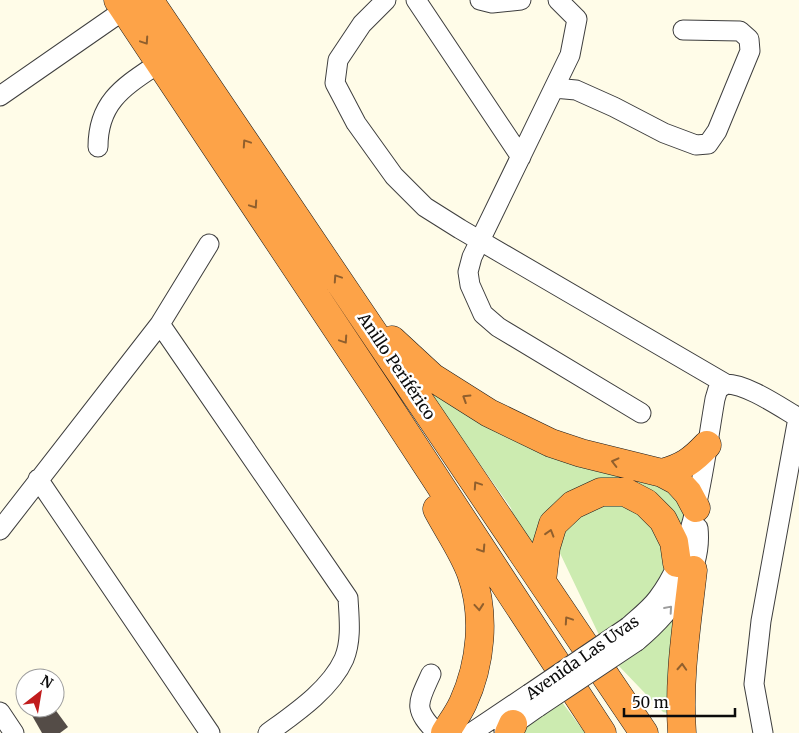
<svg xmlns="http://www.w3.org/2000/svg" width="799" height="733" viewBox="0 0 799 733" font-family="Merriweather,serif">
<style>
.green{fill:#ccebb0}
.building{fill:#544c47}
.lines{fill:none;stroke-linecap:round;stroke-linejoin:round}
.minor-casing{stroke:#3e3e3e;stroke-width:21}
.highway-casing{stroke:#1c1c1c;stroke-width:29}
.minor{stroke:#fff;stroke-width:19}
.highway{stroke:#fda348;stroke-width:28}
.minor-bridge-casing{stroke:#3e3e3e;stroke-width:21;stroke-linecap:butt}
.minor-bridge{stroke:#fff;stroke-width:19}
.oneway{stroke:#905f2d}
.oneway2{stroke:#9d9d9d}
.labels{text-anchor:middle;stroke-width:5;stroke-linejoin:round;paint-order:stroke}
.street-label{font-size:16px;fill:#0b0b0b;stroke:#fff}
</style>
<rect width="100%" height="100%" fill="#fffce8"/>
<!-- green -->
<path class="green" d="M432 377 688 493 681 716 663 712 617 664 599 635 558 549 525 556 511 508 458 433 430 415 413 389Z
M556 694 585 733H501Z"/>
<!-- building -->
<path class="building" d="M34 708H54L68 727 60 733H42L30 712Z"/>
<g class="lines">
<!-- minor casing -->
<g class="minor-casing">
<path id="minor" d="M386 0 362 24 338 60 335 83 356 123 394 176 425 207 460 229 726 384C747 384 780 407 799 418
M416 0 521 157
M480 0 492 3 521 0
M558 0 577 19 570 55 472 257 468 272 470 285 483 314 498 327 641 413
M554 88 576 90 614 107 664 133 696 145 708 144 717 131 750 51 749 39 740 31 683 30
M0 96 124 10
M98 147C98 101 125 86 159 63
M160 324 348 598C349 617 352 640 344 659 330 690 294 714 268 733
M38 479 210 733
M0 530 160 324 209 244
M628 627C638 618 650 609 658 598 697 547 704 461 715 399L718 389 726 384
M637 641C670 613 703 574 698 528
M431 674C418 703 412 708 437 733
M0 712 14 733
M504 731 538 707
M471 733 529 694
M763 733 754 684 761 621 798 418"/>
</g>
<!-- highway casing -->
<g class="highway-casing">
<path id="highway" d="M118 0 377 389 602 733
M149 0 644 733
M392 340 432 377 489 413 551 443 581 453 662 473 677 481 688 493 696 508
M662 473C683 467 692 461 707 445
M437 509C448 530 463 551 471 573 486 615 481 664 463 703 458 714 451 723 445 733
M542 581 546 547 553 524 573 505 601 492H625L646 503 663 520 674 542 677 563
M509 733 513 724
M682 733C678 678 687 624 693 570"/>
</g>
<!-- minor -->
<use href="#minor" class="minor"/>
<!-- highway -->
<use href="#highway" class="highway"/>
<!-- minor-bridge casing -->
<g class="minor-bridge-casing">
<path id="minor-bridge" d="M529 694 628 627
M538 707 637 641"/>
</g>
<!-- minor-bridge -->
<use href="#minor-bridge" class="minor-bridge"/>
</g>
<!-- one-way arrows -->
<defs><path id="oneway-chevron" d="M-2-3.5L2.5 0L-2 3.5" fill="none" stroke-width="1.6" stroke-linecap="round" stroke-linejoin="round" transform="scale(1.25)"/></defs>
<g class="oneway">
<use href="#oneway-chevron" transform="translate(145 41) rotate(56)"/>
<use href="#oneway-chevron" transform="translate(246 143) rotate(-124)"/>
<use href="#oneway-chevron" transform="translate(254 205) rotate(56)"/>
<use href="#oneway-chevron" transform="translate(337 278) rotate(-124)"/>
<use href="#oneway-chevron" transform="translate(344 340) rotate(56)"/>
<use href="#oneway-chevron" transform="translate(466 398) rotate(-148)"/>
<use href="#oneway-chevron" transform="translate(615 462) rotate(-166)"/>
<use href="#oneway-chevron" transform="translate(477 485) rotate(-124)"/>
<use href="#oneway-chevron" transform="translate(550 533) rotate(-73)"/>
<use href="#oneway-chevron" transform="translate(482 549) rotate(57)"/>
<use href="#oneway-chevron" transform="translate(479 607) rotate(85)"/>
<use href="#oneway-chevron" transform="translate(568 620) rotate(-124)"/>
<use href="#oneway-chevron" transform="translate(682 667) rotate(-87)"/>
</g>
<use class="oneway2" href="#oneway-chevron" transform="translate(669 609) rotate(-49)"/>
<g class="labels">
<!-- street labels -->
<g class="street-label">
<text transform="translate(397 366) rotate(56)" y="6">Anillo Periférico</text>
<text transform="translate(582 657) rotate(-35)" y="6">Avenida Las Uvas</text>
</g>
</g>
<!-- north arrow -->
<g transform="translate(40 693) rotate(31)"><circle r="24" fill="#ffffff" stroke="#9d9d9d"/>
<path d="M0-4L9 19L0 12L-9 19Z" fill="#c11c1d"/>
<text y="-8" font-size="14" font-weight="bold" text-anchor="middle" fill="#0b0b0b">N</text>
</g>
<!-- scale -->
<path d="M624 708v8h111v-8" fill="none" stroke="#0b0b0b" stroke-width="2.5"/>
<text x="632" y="708" font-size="15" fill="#0b0b0b" stroke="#ffffff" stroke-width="4" paint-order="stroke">50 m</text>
</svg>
